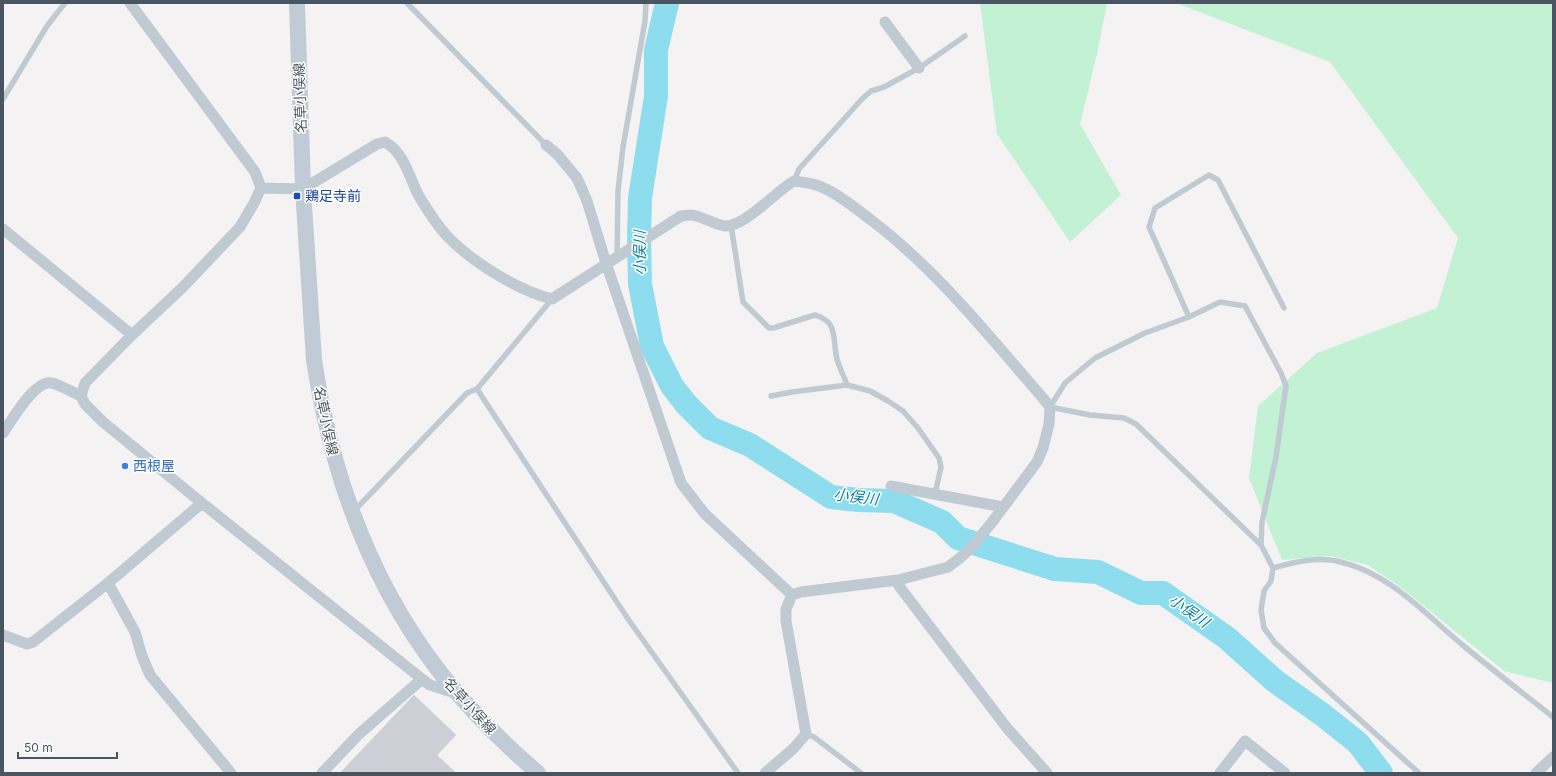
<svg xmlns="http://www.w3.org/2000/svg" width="1556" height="776" viewBox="0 0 1556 776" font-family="Inter,'Noto Sans JP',sans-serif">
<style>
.green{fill:#c2f1d3}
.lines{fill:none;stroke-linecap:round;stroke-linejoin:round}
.river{stroke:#8eddef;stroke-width:24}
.building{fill:#cccfd5;stroke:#d6d9de}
.lane{stroke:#c0cad2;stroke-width:5.5}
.street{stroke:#c0cad2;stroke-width:11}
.secondary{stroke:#c0cbd6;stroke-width:16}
.transit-dot{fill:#1a4fb4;stroke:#fff;stroke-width:1.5}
.shop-dot{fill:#3f7fe0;stroke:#fff;stroke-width:1.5}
.labels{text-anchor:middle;stroke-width:3;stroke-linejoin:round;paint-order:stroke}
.street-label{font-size:14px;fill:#495661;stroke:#fff}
.transit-label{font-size:14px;fill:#164399;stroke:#fff;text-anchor:start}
.shop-label{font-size:14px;fill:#366cbe;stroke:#fff;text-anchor:start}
.water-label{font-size:15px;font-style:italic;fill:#0b809c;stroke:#fff}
</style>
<rect width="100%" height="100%" fill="#f5f2f3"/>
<!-- green -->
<path class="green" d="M980 3H1107L1097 54 1080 124 1121 195 1070 242 997 134Z
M1176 3H1553V683L1504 671 1403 589 1368 565 1331 556 1282 560 1249 478 1258 406 1317 353 1437 308 1458 238 1330 62Z"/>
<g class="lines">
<!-- river -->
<path class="river" d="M667 3 656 50V96L640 198 639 237 640 284 652 346 672 386 686 404 710 428 750 445 831 497 858 500 894 501 942 522 958 538 1055 569 1098 572 1141 593H1163L1227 638 1275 681 1323 715 1358 743 1381 773"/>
</g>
<!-- building -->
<path class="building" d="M414 695 456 735 437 755 456 773H340Z"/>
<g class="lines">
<!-- lane -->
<path class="lane" d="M407 3 546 145
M3 99 47 26 65 3
M794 181 799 169 862 99 871 91 884 87 919 68 965 36
M731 225 743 302 769 328H773L815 315C839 322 832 339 837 359 839 367 844 376 847 385
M617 256 618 191 623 147 645 21 646 3
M1189 317 1149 227 1155 208 1209 175 1218 180 1284 308
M477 389 628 619 738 773
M771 396 792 392 847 385 870 391 888 401 903 411 918 428 939 458 941 467 935 494
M355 510 467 393 477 389 552 299
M1261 545 1262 522 1276 457 1286 386 1281 373 1245 306 1220 302 1189 317 1145 333 1095 358 1065 383 1050 407 1090 415 1124 418 1136 424 1261 545 1273 568 1271 581 1264 591 1261 610 1264 628 1275 643 1419 773
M1273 568C1294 562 1319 556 1341 562 1391 574 1427 616 1465 647 1494 671 1524 694 1553 717
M806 734 814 737 861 773"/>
<!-- street -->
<path class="street" d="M130 3 255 172 261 188 254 203 240 227 183 287 132 335 85 383 81 396 85 404 103 422 202 503 422 679 430 685 458 694
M885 22 919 68
M546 145 557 154 577 178 587 201 606 263 681 483 705 514 792 595
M261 188 303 189 377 144 385 142C406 154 409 179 420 198 428 211 437 225 447 236 472 262 517 290 552 299L681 216C684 216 687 215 690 215 701 215 714 225 725 226 745 227 776 191 794 181 804 182 817 184 826 189 842 197 857 209 871 220 937 270 988 335 1042 397L1050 407 1049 424 1043 448 1037 462 993 521 971 548 960 558 948 567 898 580 801 592 792 595 786 609V621L806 734 793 749 765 773
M3 229 132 335
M3 433C12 420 35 379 52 383 62 386 72 392 81 396
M891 486 1003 507
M898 580 899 586 1007 728 1047 773
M108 583 135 632 142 656 150 675 231 773
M3 635 27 644 33 642 108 583 202 503
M322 773 359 734 422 679
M1220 773 1245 741 1285 773
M1536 773 1553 757"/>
<!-- secondary -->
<path class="secondary" d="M297 3 303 189 314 360C331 472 369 580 439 671 468 708 502 742 538 773"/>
</g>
<!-- markers -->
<rect class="transit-dot" x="293" y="192" width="8" height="8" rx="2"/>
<circle class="shop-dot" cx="125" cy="466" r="4"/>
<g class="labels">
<!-- street labels -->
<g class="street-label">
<text transform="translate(300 98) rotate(-92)" y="5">名草小俣線</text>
<text transform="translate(326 421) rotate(78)" y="5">名草小俣線</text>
<text transform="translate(470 706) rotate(48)" y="5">名草小俣線</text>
</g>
<!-- transit labels -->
<g class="transit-label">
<text x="305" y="201">鶏足寺前</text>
</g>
<!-- shop labels -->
<g class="shop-label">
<text x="133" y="471">西根屋</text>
</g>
<!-- water labels -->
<g class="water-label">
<text transform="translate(640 253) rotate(-90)" y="5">小俣川</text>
<text transform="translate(856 497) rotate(7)" y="5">小俣川</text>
<text transform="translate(1189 611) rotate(35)" y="5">小俣川</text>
</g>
</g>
<!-- border -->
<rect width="1556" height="776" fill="none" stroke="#495661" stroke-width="8"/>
<!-- scale -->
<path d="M18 752v6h99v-6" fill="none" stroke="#495661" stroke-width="2"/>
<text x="24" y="752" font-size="12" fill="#495661" stroke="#ffffff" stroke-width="3" paint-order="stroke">50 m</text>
</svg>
